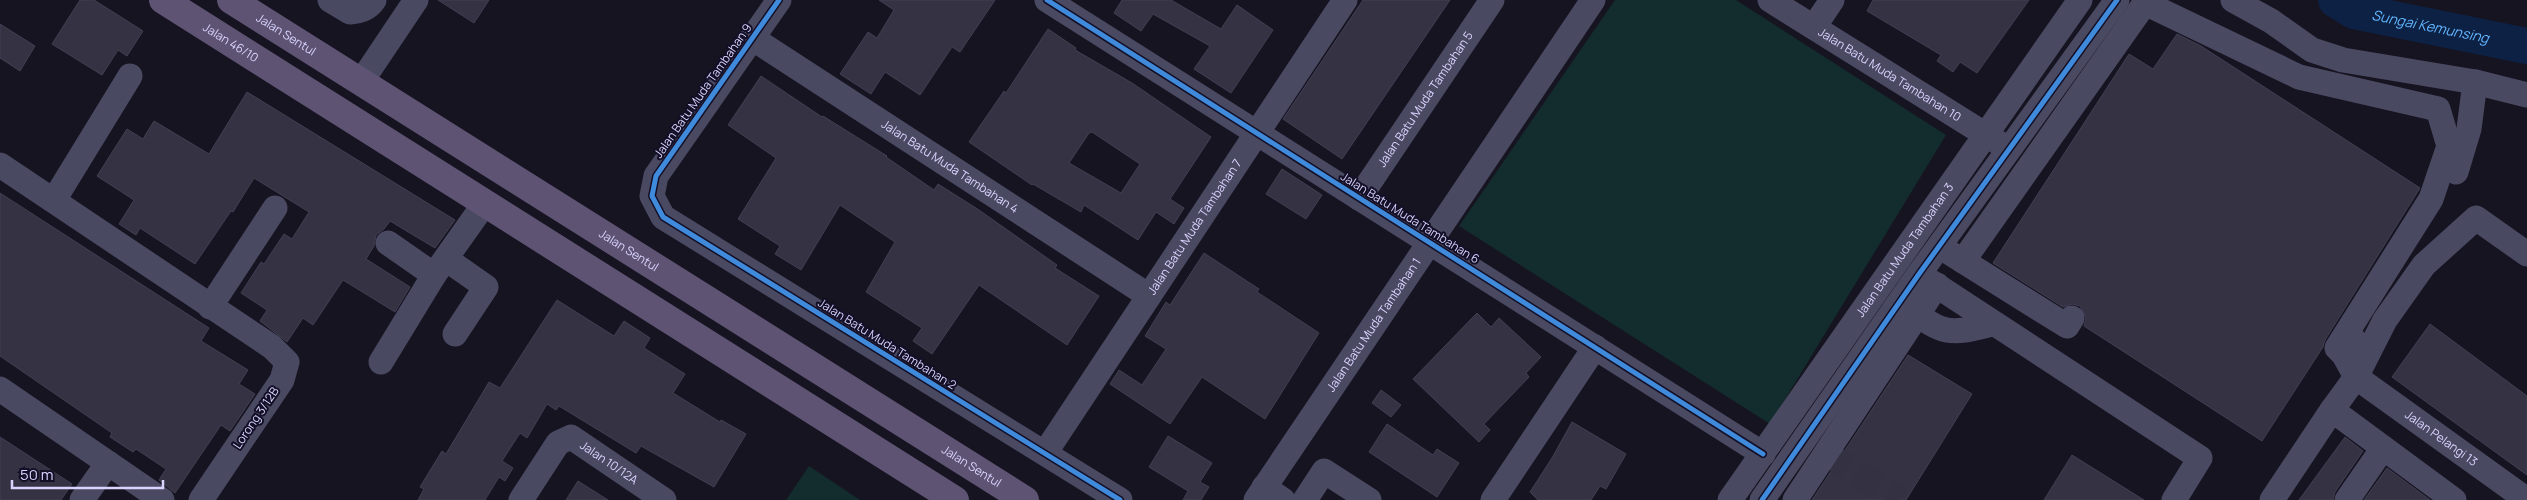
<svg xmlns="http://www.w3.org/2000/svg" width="2527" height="500" viewBox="0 0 2527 500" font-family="Manrope,sans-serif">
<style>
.green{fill:#132c2d}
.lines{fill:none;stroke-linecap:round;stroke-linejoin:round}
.river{stroke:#0d2144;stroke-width:36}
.building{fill:#343243;stroke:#433f54;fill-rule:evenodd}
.minor-tunnel{stroke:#333142;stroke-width:25;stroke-dasharray:25 12;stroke-linecap:butt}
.minor{stroke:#4a4962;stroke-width:25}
.major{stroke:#5e5373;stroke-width:28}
.cycleway-casing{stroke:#130f26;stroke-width:8}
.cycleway{stroke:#408adc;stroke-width:5}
.labels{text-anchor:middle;stroke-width:4;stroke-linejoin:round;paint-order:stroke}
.street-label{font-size:12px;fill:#d9d4ff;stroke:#130f26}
.water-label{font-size:14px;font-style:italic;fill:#62b6ff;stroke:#130f26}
</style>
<rect width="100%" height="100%" fill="#161421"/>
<!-- green -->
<path class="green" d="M1615 0H1736L1946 135 1770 424 1459 226Z
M809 466 860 500H786Z"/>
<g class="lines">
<!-- river -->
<path class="river" id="s1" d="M2336 0 2354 11 2527 46"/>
</g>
<!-- building -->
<path class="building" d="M80 0H94L143 31 127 56 118 50 102 75 52 44Z
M438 0H489L474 23Z
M879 0H995L960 52 952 47 920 95 885 72 871 94 840 74 868 32 877 38 894 10Z
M1122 0H1171L1221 29 1237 5 1273 30 1231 93 1194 69 1210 46 1153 14 1141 31 1114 13Z
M1363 0H1450L1342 159 1283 119Z
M1873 0H2029L1977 73 1960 62 1953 72 1937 61 1941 55 1867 11Z
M0 24 35 46 20 71 0 58Z
M1048 29 1076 48 1075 50 1132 83 1211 137 1170 199 1184 208 1174 224 1156 212 1138 240 1084 205 1081 212 1033 184 1032 185 969 142 1004 91 1006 93ZM1092 132 1140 164 1121 193 1069 163 1089 133Z
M2177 34 2201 46 2420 188 2325 340 2323 347 2262 441 2084 326 2086 318 2080 306 2072 304 2063 307 1993 263 2129 54 2153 69Z
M761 76 822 117 823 116 887 156 886 157 934 190 938 184 979 210 1057 265 1055 268 1099 296 1067 345 979 285 932 354 913 341 922 328 866 292 895 242 840 205 801 270 775 254 780 246 738 219 776 158 728 125Z
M247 92 455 220 435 248 390 221 384 229 376 235 374 246 366 259 410 287 395 312 343 280 313 325 303 318 287 342 260 321 267 310 241 293 261 262 264 264 284 234 292 239 309 212 254 178 233 212 231 211 195 264 140 228 136 235 119 224 134 200 97 176 127 129 143 139 154 121 209 154Z
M1282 169 1322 195 1306 219 1266 194Z
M0 193 209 328 201 341 248 370 239 384 255 394 230 431 221 425 175 493 159 480 166 469 136 449 133 452 110 437 112 433 0 356Z
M1204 253 1259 289 1257 292 1319 333 1265 419 1202 377 1170 424 1110 384 1119 370 1142 385 1166 349 1145 336 1166 302 1170 305Z
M557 300 614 336 624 321 650 338 644 348 685 374 673 393 720 422 721 420 746 434 714 487 641 446 636 453 559 406 556 410 547 404 527 438 520 433 502 461 513 468 505 481 499 477 485 500H418L424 489 420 487 442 451 446 454 489 382 500 388Z
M1477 313 1491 327 1499 318 1541 357 1526 373 1529 377 1484 424 1490 430 1479 442 1413 379Z
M2430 324 2527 396V475L2392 377Z
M1908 355 1972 394 1906 500H1812Z
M1381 390 1401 405 1391 417 1372 403Z
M1572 422 1626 454 1606 489 1600 486 1591 500H1538L1530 492 1552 458Z
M1387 424 1433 455 1437 449 1459 463 1437 497 1369 452Z
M1168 436 1212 463 1200 482 1209 487 1201 500H1183L1188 491 1149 467Z
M0 437 72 484 61 500H0Z
M2345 437 2363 451 2335 492 2333 500H2299Z
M2072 455 2144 500H2044Z
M2387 468 2430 500H2364Z
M578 481 608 500H566Z"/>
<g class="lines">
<!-- minor-tunnel -->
<path class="minor-tunnel" d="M1826 453 1900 500"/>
<!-- minor -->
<g class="minor">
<path d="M330 0 350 12C360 11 368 9 374 0"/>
<path d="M779 0 656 176 652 196 663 217 1120 500"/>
<path d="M1047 0 1763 454"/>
<path id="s2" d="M1770 0 1999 143"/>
<path d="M2233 0 2271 21 2312 50 2343 60 2475 82 2527 95"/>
<path d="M1814 27 1832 0"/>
<path id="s3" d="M752 38 1149 296"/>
<path d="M361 82 416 0"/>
<path d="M0 165 272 347 287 362 282 380 201 500"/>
<path d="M2456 172 2469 129 2475 82"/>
<path id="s4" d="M1359 198 1492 0"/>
<path d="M54 200 130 76"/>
<path d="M388 243 434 275 485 203"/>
<path d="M1950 253 2067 326 2072 318"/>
<path d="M446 259 486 287 455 334"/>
<path d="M1963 261 2145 3 2299 77 2438 109 2449 146 2431 199 2337 348 2344 355"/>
<path d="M1919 274 2200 458 2174 500"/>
<path d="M1903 305C1942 332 1945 337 1992 324"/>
<path d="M210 307 275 208"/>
<path id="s5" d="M2354 340 2344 355 2356 377 2527 500"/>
<path d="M381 362 434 275"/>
<path d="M0 389 162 500"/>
<path d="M2332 410 2356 377 2385 320 2424 265 2476 218 2527 254"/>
<path id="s6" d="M1045 453 1345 0"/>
<path d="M1264 487 1283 500"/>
<path d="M82 500 108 463"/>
<path id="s7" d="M521 500 558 443 571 437 664 500"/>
<path id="s8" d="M1256 500 1593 0"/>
<path d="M1305 500 1324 471 1369 500"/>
<path d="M1493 500 1595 347"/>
<path id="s9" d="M1730 500 2080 0"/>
<path d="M1762 500 1919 274 2117 0"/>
<path d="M1795 500 1937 285"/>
<path d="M2272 500 2332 410 2454 500"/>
<path d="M2347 500 2383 448"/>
</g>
<!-- major -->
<g class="major">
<path id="s10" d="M163 0 955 500"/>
<path id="s11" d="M231 0 1025 500"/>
</g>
<!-- cycleway casing -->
<g class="cycleway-casing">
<path id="cycleway" d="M779 0 656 176 652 196 663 217 1120 500
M1047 0 1763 454
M1762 500 1919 274 2117 0"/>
</g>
<!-- cycleway -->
<use href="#cycleway" class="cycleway"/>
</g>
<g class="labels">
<!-- street labels -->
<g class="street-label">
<text dy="4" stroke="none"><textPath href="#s11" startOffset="65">Jalan Sentul</textPath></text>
<text dy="4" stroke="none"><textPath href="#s10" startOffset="80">Jalan 46/10</textPath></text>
<text dy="4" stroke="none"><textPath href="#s2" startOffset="141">Jalan Batu Muda Tambahan 10</textPath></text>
<text transform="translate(703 91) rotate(-55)" y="4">Jalan Batu Muda Tambahan 9</text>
<text dy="4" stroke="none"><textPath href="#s4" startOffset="119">Jalan Batu Muda Tambahan 5</textPath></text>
<text dy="4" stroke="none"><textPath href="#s3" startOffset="236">Jalan Batu Muda Tambahan 4</textPath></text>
<text transform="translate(1410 218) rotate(32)" y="4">Jalan Batu Muda Tambahan 6</text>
<text dy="4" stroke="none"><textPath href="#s6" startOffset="271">Jalan Batu Muda Tambahan 7</textPath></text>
<text dy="4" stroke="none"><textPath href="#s11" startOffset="470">Jalan Sentul</textPath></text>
<text dy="4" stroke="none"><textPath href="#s9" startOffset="305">Jalan Batu Muda Tambahan 3</textPath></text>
<text dy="4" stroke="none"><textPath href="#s8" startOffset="211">Jalan Batu Muda Tambahan 1</textPath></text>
<text transform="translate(887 344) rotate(32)" y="4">Jalan Batu Muda Tambahan 2</text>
<text transform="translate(256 418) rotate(-56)" y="4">Lorong 3/12B</text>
<text dy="4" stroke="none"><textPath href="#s5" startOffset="148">Jalan Pelangi 13</textPath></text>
<text dy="4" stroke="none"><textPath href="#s7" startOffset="128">Jalan 10/12A</textPath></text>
<text dy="4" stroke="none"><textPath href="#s11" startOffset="875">Jalan Sentul</textPath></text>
</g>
<!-- water labels -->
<g class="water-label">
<text dy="5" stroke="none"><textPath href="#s1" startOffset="99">Sungai Kemunsing</textPath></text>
</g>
</g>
<!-- scale -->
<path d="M12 480v8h151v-8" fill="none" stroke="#d9d4ff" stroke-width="2.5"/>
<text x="20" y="480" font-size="15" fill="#d9d4ff" stroke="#130f26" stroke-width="4" paint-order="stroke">50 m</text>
</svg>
